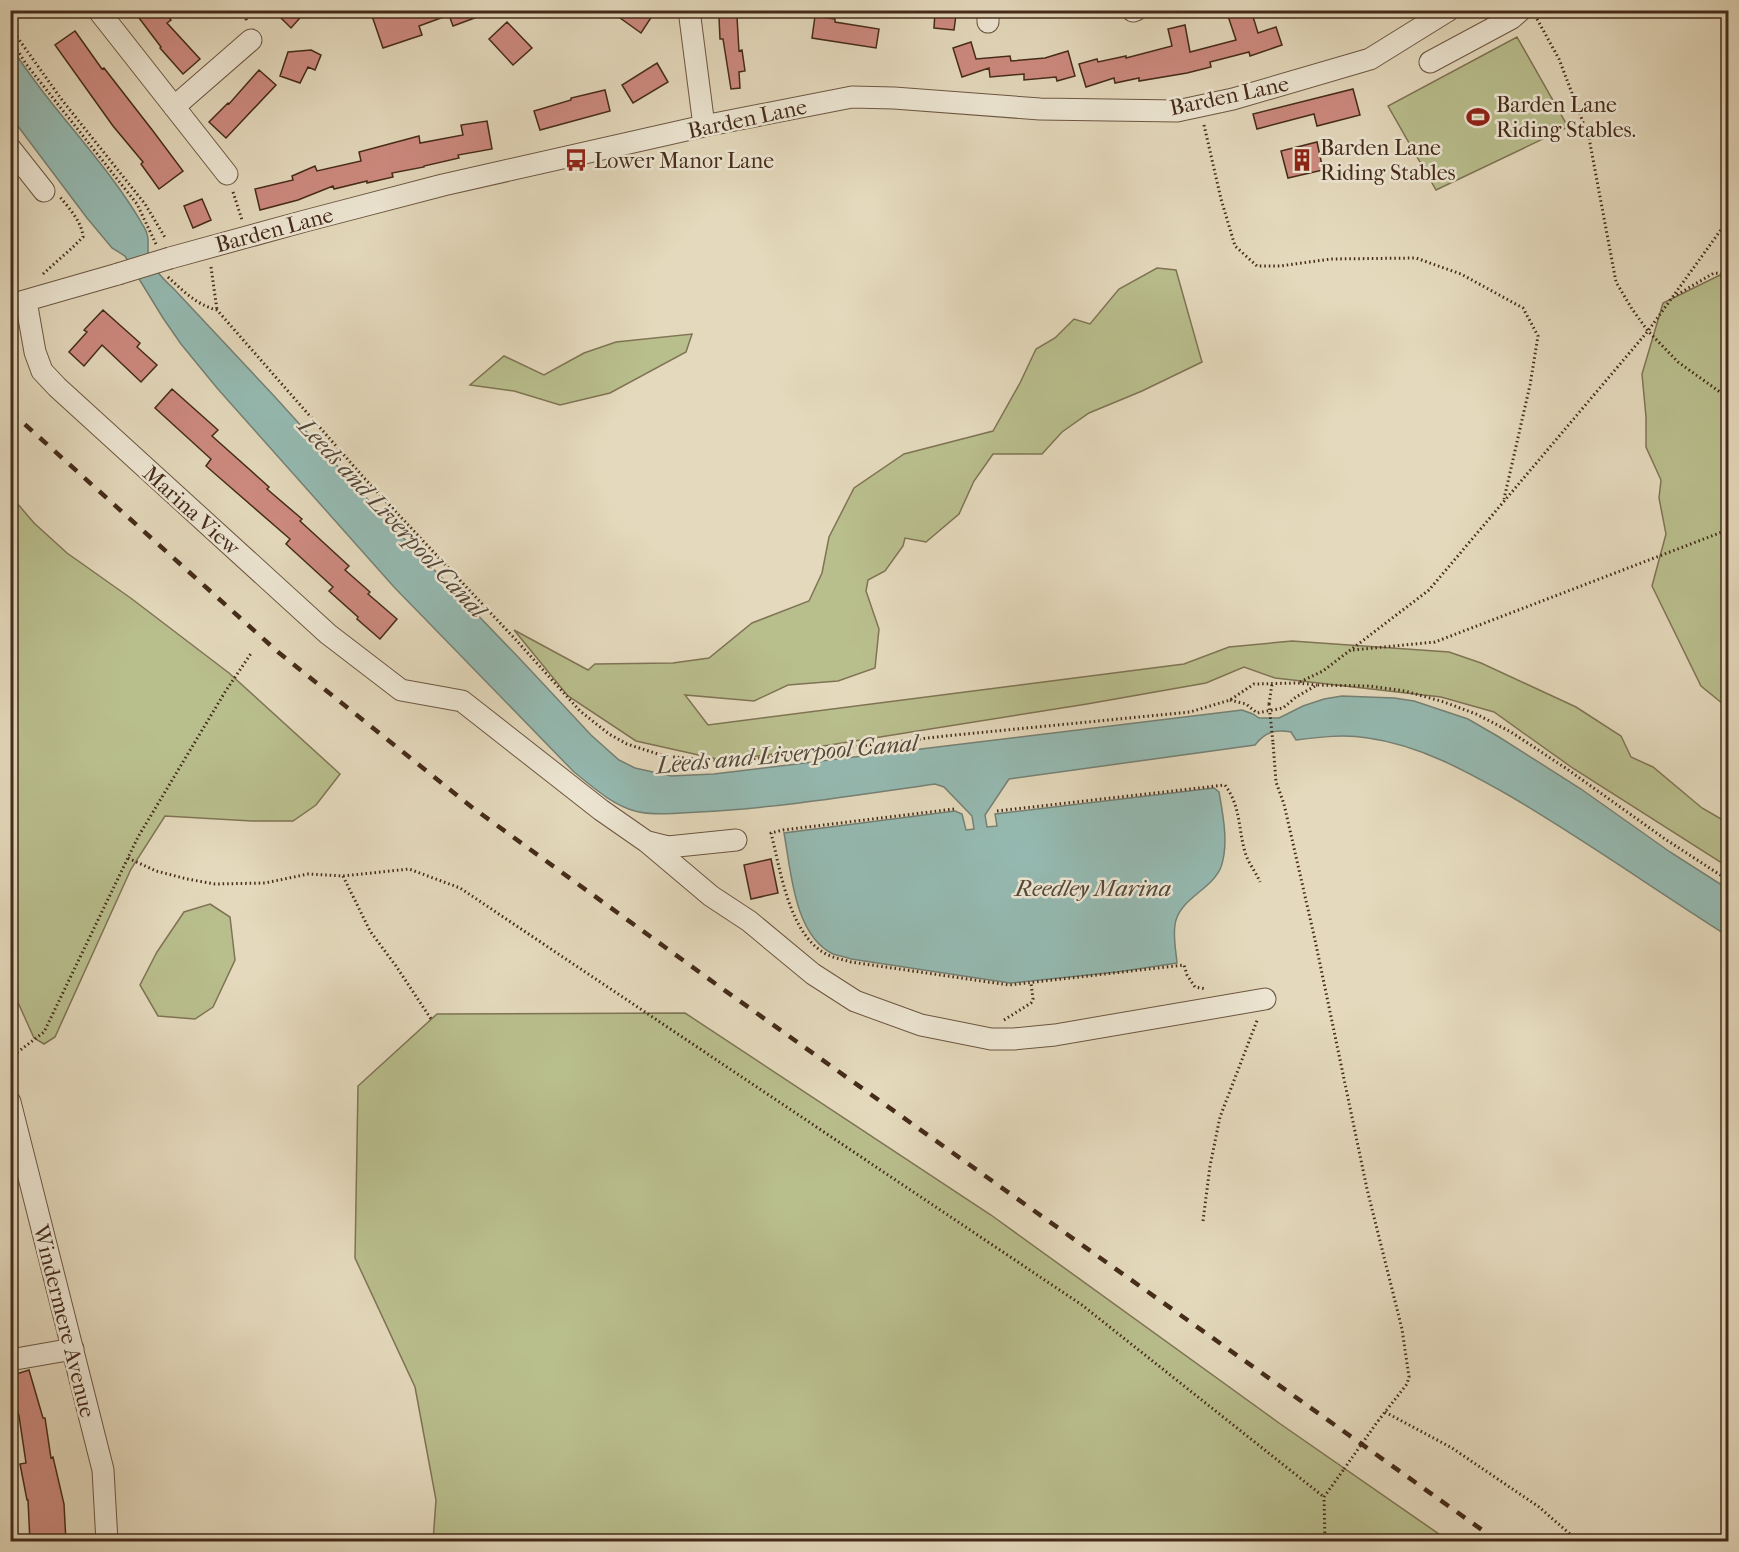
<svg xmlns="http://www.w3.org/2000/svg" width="1739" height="1552" viewBox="0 0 1739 1552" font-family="'IM FELL French Canon',serif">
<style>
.green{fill:#b9be8d;stroke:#7f7454;stroke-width:1.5}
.water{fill:#95bab2;stroke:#758175;stroke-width:1.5}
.building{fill:#cd8a7f;stroke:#452b1a;stroke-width:1.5}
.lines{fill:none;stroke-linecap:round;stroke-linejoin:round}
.minor-casing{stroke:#6d5642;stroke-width:23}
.path{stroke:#452b1a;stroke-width:3;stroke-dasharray:1.5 3;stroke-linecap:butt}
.minor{stroke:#ede6d3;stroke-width:21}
.rail{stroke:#452b1a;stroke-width:4.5;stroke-dasharray:10 10;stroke-linecap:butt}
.minor-bridge-casing{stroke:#6d5642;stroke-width:23;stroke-linecap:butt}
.path-bridge{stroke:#452b1a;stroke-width:3;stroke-dasharray:1.5 3;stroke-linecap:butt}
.minor-bridge{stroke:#ede6d3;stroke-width:21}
.labels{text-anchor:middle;stroke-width:5;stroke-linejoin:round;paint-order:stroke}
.street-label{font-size:22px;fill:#452b1a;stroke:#ede6d3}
.poi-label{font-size:22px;fill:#452b1a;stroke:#ede6d3;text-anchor:start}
.water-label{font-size:24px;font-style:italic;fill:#554838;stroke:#ede6d3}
</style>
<rect width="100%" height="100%" fill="#e4d9bc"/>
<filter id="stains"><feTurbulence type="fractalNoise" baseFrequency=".00333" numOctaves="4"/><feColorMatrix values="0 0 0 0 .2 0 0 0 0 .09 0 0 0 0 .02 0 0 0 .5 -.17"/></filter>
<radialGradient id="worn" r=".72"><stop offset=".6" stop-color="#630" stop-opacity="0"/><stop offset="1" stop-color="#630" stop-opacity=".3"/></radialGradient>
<!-- green -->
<path class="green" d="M1517 37 1568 127 1436 190 1388 106Z
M1157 268 1176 270 1202 362 1142 391 1089 413 1062 432 1042 454H993L974 481 959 514 926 542 905 538 903 546 885 571 868 580 866 591 879 629 875 668 838 681 788 685 754 701 685 695 708 725 1184 664 1229 647 1292 641 1449 652 1481 663 1576 707 1621 736 1631 757 1653 767 1702 808 1728 823V867L1574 769 1494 712 1441 697 1275 678 1244 667 1206 683 1087 704 767 755 721 760 636 741 568 696 514 630 588 670 595 664 673 663 709 658 752 623 809 601 822 573 829 537 854 488 904 454 993 431 1020 383 1036 349 1055 338 1074 319 1090 324 1119 289Z
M1720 275 1728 286V708L1701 686 1652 586 1666 534 1659 498 1661 480 1646 447V417L1642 374 1663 303Z
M692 334 686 352 610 393 560 405 514 391 470 385 504 356 544 375 584 353 616 342Z
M10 495 34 523 67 553 132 599 229 673 340 774 316 805 293 821H252L165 816 131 869 55 1037 44 1044 34 1038 11 987Z
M210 904 230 917 235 960 213 1007 195 1019 158 1016 140 985 157 952 184 912Z
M685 1013 991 1215 1279 1423 1449 1541H433L436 1500 415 1387 355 1258 358 1086 437 1014Z"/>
<!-- water -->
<path class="water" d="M10 45C50 109 107 162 144 227 149 235 148 241 148 250 148 263 163 279 173 288L275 397 390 524 520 659 591 735 619 760 635 768 671 776 714 774 1242 710 1253 714 1259 718H1279L1303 706 1324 699 1342 696 1394 698 1414 701 1468 719 1499 737 1581 789 1670 852 1728 889V936C1655 890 1585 840 1510 796 1466 771 1419 745 1368 738 1344 734 1320 737 1296 740L1291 732C1275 729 1265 732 1255 745L1009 779 985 815 987 827 997 826 995 814 1214 788 1219 792C1223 815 1229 844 1221 867 1212 890 1178 899 1175 925 1173 937 1176 951 1177 963L1117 972 1010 983 851 959C846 957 839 956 833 954 794 935 791 871 784 833L955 811 962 814 966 830 974 829 972 816 944 787 935 784C857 795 778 808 699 812 681 813 652 816 635 811 611 804 593 787 574 772L394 587 217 388 181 344 163 318 125 256 112 248 87 218 11 117Z"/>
<!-- building -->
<path class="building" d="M133 10H163L171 20 167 23 200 59 183 74 160 48 161 47Z
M273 10H307L291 28Z
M388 10H491V12L453 26 449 15 419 26 422 35 383 48 372 16Z
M609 10H656L641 33Z
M1226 10H1251L1258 33 1276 27 1282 45 1250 56 1249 52 1210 62 1211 67 1187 73 1139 81V78L1115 83 1114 78 1086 87 1079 64 1097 59 1098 62 1126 56V58L1172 46 1168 29 1185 25 1190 52 1236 40Z
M935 12 956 15 954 30 934 28Z
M815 16 835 19V22L879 29 876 48 812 38Z
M719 17H737L739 51 742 50 745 71 739 72 740 88 731 89 723 39H720Z
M507 22 532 48 513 65 489 39Z
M75 31 102 69 104 68 153 131 183 171 159 189 141 164 143 162 113 126 55 45Z
M971 42 976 59 1010 56 1011 61 1045 58 1068 51 1075 76 1057 81 1056 77 1024 80V74L990 77 989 68 962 77 953 48Z
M311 50 321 55 315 70 308 67 300 83 280 76 288 52Z
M657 63 668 82 633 103 622 85Z
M259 70 276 85 226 138 209 122 228 103 229 104Z
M1353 89 1360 115 1317 126 1314 114 1257 129 1253 114Z
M605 90 610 111 540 130 534 111 571 100V98Z
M487 121 492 149 458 155 459 158 424 166V167L392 173 393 177 367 183V181L334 189 333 186 298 200 260 210 255 189 293 180 292 176 315 166 317 171 361 161 359 152 419 136 420 143 463 135 461 125Z
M1317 142 1323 170 1288 178 1281 151Z
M202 199 211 220 193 228 184 206Z
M103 310 140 343 137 347 157 365 141 382 102 345 84 366 69 352 87 332 84 330Z
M172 389 218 430 212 436 269 487 267 489 302 519 300 521 349 566 345 570 370 592 368 594 397 619 380 639 357 619 358 617 329 591 333 587 286 544 290 539 206 466 211 459 155 408Z
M771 859 778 893 751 899 744 865Z
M29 1370 43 1418H45L51 1458 53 1457 64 1504 66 1542H30L28 1500H27L20 1464 26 1463 19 1416 10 1387V1376Z"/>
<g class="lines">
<!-- minor casing -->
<g class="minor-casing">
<path id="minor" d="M98 10 227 174
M689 10 704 126
M988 10V22
M1133 11 1136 10
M1430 62 1512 18 1521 10
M174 107 251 40
M10 148 44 191
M170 258 305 221 443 185 704 126 852 97 894 98 1040 109 1177 111 1233 99 1370 59 1449 10
M26 301 35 352 42 371 57 387 328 634 401 690 462 701 601 810 647 842 711 896 749 921 813 974 855 1001 921 1025 991 1039H1014L1055 1035 1265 999
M10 305 118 274
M648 842 668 847 736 840
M10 1102 103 1470 107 1542
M10 1360 73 1349"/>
</g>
<!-- path -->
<path class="path" d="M244 10 247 23
M1537 19 1559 59 1589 138 1616 282 1632 309 1648 331 1678 362 1720 392 1728 388
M10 25 15 34 62 100 145 204 166 239
M10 38 26 64 137 204 156 244
M1204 125 1221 199 1235 246 1257 266H1280L1331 259 1416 258 1461 274 1523 308 1538 336 1530 385 1504 499
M233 192 242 220
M211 267 217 310
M43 274 72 248 83 237C82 222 69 208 60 197
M168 277C183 291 197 305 217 310L365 479 516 640 580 711 609 734 627 744 664 756 727 762 945 736 1190 712 1230 700 1254 684 1298 683 1317 685
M1673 297 1714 273 1728 274
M1353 650 1435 642 1722 532 1728 526
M1300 682 1323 671 1429 590 1648 331 1728 220
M1230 700 1246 704 1257 713 1283 708 1296 697 1317 685 1369 686 1405 691 1444 702 1476 714 1511 732 1567 769 1665 839 1728 880
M1269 704 1272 684
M1273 743 1276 782 1284 804 1315 940 1367 1189 1402 1329 1409 1377 1407 1384 1378 1421
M954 809 783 830 771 833C781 872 790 942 833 957 839 959 845 960 851 962L1009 985 1184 965 1187 975 1195 987 1206 989
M997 811 1225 785C1241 807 1238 828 1245 852 1248 863 1256 872 1260 882
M128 858 156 871 187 879 215 884 265 883 308 874 343 876 409 869 460 888 1082 1305 1324 1497
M343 876 370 931 396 966 431 1019
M1004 1020 1031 1003 1033 999 1031 983
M10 1058 44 1032 138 837 225 692 252 652
M1203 1221 1210 1166 1220 1117 1258 1018
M1385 1412 1452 1448 1539 1507 1579 1542
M1325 1542 1324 1497 1344 1469"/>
<!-- minor -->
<use href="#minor" class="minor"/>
<!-- rail -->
<path class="rail" d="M10 411 278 652 473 808 720 987 1499 1542"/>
<!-- minor-bridge casing -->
<g class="minor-bridge-casing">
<path id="minor-bridge" d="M118 274 170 258"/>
</g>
<!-- path-bridge -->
<path class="path-bridge" d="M1269 704 1273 743
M1344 1469 1378 1421"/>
<!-- minor-bridge -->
<use href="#minor-bridge" class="minor-bridge"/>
</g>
<!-- icons -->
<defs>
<g id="stadium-bare" transform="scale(1.8)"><path d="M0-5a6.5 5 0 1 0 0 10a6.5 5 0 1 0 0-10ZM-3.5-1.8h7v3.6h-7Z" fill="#8f2418" stroke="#ede6d3" stroke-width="2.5" paint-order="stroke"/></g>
<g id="bus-bare" transform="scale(1.8)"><path d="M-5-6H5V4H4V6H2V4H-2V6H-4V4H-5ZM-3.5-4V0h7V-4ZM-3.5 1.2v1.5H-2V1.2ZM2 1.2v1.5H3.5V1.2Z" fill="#8f2418" stroke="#ede6d3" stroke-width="2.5" paint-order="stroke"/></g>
<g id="building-bare" transform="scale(1.8)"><path d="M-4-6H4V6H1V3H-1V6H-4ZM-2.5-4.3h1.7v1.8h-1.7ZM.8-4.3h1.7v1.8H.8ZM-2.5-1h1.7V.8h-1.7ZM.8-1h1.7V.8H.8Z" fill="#8f2418" stroke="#ede6d3" stroke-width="2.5" paint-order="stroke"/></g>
</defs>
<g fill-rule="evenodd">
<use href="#stadium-bare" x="1478" y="117"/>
<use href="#bus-bare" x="576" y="160"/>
<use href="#building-bare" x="1302" y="160"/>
</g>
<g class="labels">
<!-- street labels -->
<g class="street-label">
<text transform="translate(1229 95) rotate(-12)" y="8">Barden Lane</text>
<text transform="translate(747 118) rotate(-12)" y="8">Barden Lane</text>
<text transform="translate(274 229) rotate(-15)" y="8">Barden Lane</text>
<text transform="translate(192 510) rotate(42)" y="8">Marina View</text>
<text transform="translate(65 1321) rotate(76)" y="8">Windermere Avenue</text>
</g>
<!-- poi labels -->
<g class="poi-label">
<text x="1496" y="112">Barden Lane<tspan x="1496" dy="25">Riding Stables.</tspan></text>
<text x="1320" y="155">Barden Lane<tspan x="1320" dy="25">Riding Stables</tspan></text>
<text x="594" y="168">Lower Manor Lane</text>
</g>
<!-- water labels -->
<g class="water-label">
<text transform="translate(392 518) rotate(47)" y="8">Leeds and Liverpool Canal</text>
<text transform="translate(787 754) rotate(-5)" y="8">Leeds and Liverpool Canal</text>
<text x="1093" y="896">Reedley Marina</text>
</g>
</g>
<!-- margin -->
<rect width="1739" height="1552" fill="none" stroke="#e4d9bc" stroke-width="36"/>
<rect x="12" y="12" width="1715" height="1528" fill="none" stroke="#452b1a" stroke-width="3"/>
<rect x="18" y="18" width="1703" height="1516" fill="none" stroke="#452b1a" stroke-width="1.5"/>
<rect width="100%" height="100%" filter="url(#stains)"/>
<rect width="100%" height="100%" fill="url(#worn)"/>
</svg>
